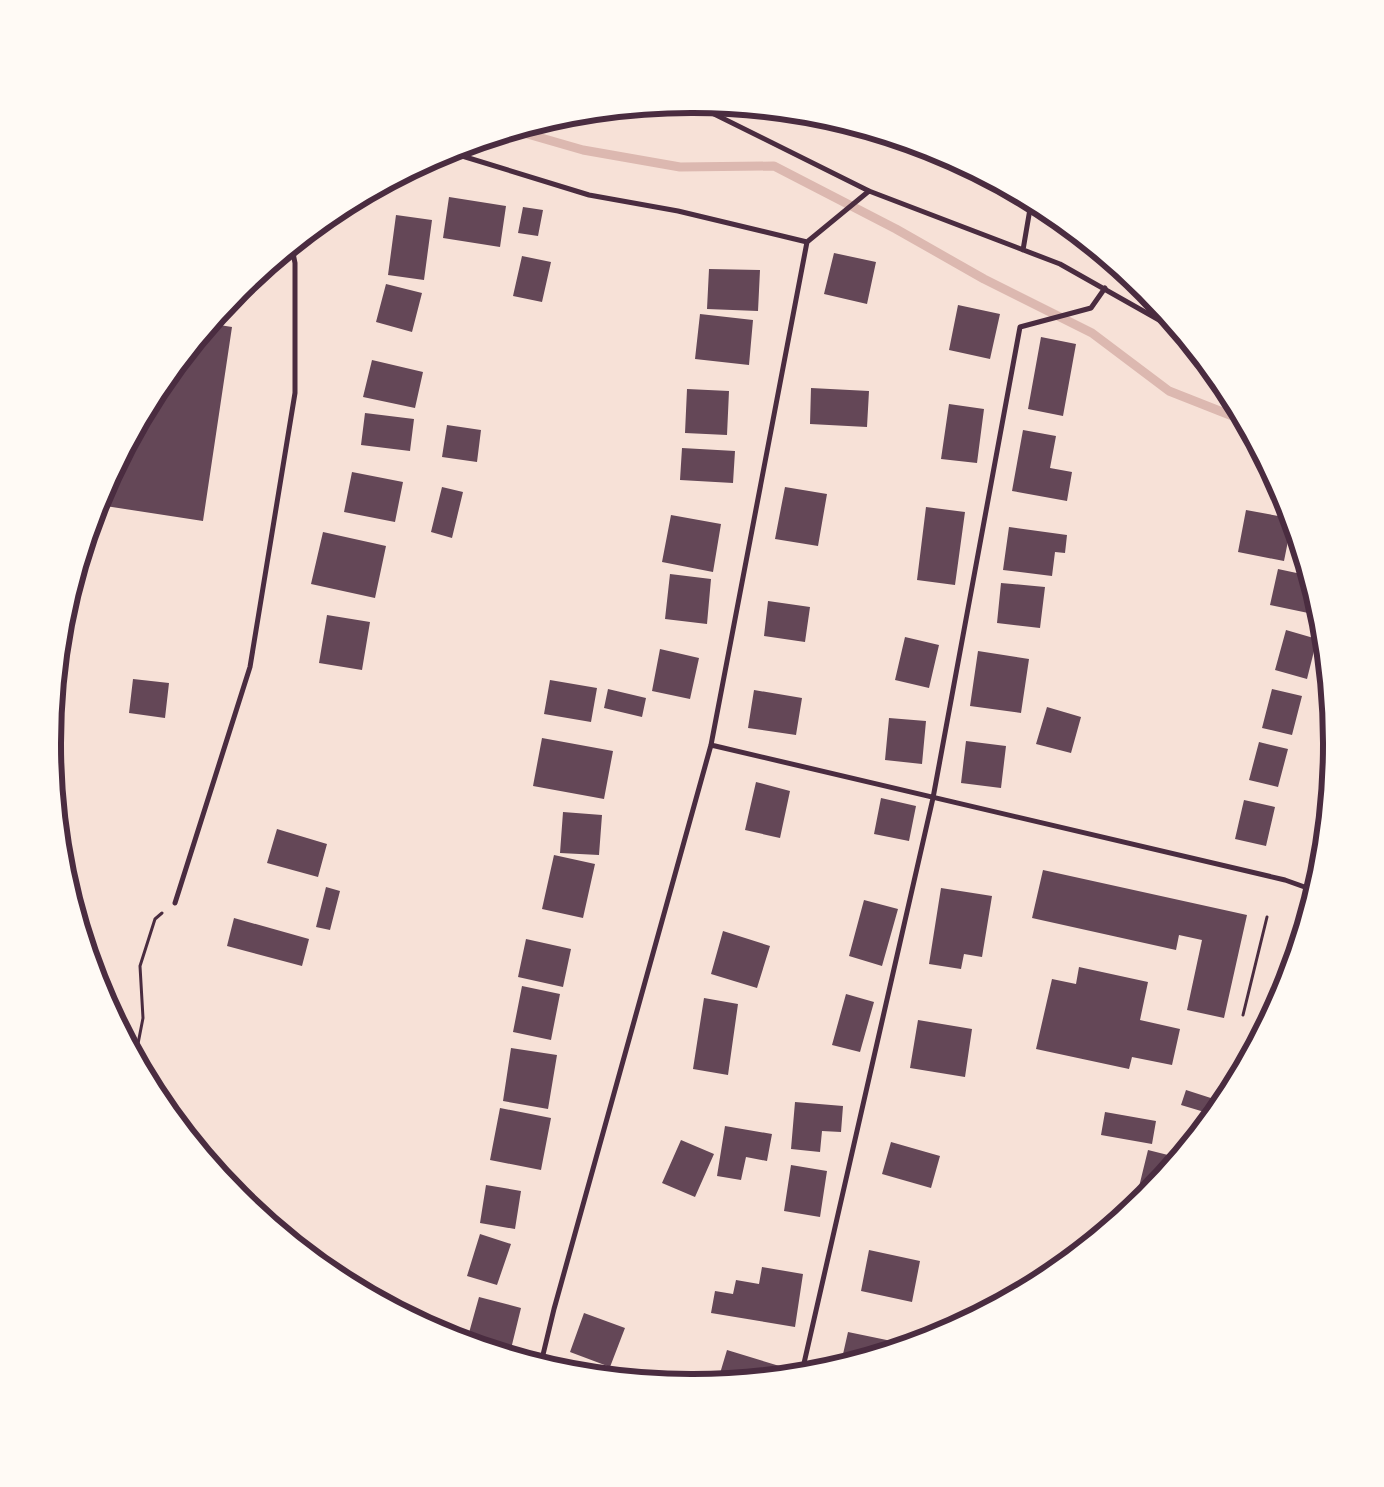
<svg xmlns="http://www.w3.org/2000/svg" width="1384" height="1487" viewBox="0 0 1384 1487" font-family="'Roboto Serif',serif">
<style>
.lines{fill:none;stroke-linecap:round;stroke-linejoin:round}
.stream{stroke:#dcb8b0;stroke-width:9}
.building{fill:#644757}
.path{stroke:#4a2c40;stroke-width:3}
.minor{stroke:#4a2c40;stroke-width:5}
.primary{stroke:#4a2c40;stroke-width:12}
.rim{fill:none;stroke:#4a2c40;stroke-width:6}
</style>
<rect width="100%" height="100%" fill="#f7e1d7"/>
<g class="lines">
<!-- stream -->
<path class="stream" d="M517 131 583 150 680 167 774 166 896 229 984 279 1092 333 1169 391 1240 419"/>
</g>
<!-- building -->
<path class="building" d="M956 163 979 175V176L955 171Z
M449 197 506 206 500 247 443 238Z
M523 207 543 210 538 236 518 233Z
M396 215 432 220 424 280 388 275Z
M834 253 876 262 867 304 824 294Z
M522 256 551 262 542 302 513 296Z
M709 269 760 270 758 311 707 309Z
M386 284 422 293 412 332 376 322Z
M958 305 1000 314 990 359 949 350Z
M700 314 753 320 749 365 695 359Z
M213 324 232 327 203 521 99 505 101 499 160 388Z
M1041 337 1076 344 1063 416 1028 409Z
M372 360 423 372 415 408 363 397Z
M811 388 869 391 867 427 810 424Z
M687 389 729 391 727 435 685 433Z
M949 404 984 409 977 463 941 459Z
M365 413 414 419 410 451 361 445Z
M447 425 481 430 477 462 442 457Z
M1023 430 1056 436 1050 468 1072 472 1067 501 1012 491Z
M682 448 735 451 733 483 680 480Z
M352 472 403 482 395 522 344 512Z
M442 487 463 492 452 538 431 532Z
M785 487 827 494 818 546 775 539Z
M926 507 965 512 955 585 917 580Z
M1246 510 1289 518 1291 526 1284 561 1238 552Z
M671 515 721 524 713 572 662 562Z
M1009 527 1067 535 1065 553 1055 552 1052 576 1003 570Z
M323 532 386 546 375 598 311 584Z
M1278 569 1306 575 1315 605 1313 614 1270 605Z
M670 574 711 579 707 624 665 619Z
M1001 583 1045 587 1040 628 997 623Z
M768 601 810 607 805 642 764 636Z
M327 615 370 622 362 670 319 663Z
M1286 630 1317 639 1307 679 1275 670Z
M905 637 939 645 929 688 895 680Z
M660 649 699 658 690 699 652 691Z
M978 651 1029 659 1021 713 970 706Z
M133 679 169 683 165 718 129 713Z
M550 680 597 688 591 722 544 714Z
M608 689 646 698 642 717 604 708Z
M1272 689 1302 696 1292 735 1262 728Z
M754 690 802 698 796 735 748 728Z
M1047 707 1081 717 1071 753 1036 744Z
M889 718 926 721 922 764 885 760Z
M542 738 613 751 604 799 533 786Z
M966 741 1006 746 1001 788 961 783Z
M1259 742 1288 749 1278 787 1249 780Z
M756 782 790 791 780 838 745 830Z
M881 798 916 806 909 841 874 834Z
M1244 800 1275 807 1266 846 1235 839Z
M563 812 602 815 599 855 560 853Z
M277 829 327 844 318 877 267 863Z
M554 855 595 864 583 918 542 909Z
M1043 870 1247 915 1224 1018 1187 1010 1202 940 1179 935 1176 950 1032 918Z
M326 887 340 891 330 930 316 927Z
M941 888 992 896 982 957 964 954 961 969 929 964Z
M864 900 898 909 882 966 849 956Z
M234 918 309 939 302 966 227 946Z
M723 931 770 946 757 988 711 974Z
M526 939 571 949 563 987 518 977Z
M1079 967 1148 982 1140 1020 1180 1029 1172 1065 1132 1057 1129 1069 1036 1049 1052 979 1076 984Z
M522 986 560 994 551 1040 513 1032Z
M846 994 874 1002 860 1052 832 1045Z
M704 998 738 1004 728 1075 693 1069Z
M918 1020 972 1029 965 1077 910 1068Z
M511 1048 557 1055 548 1109 503 1101Z
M1186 1090 1217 1100 1211 1114 1181 1105Z
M795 1102 843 1106 841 1132 822 1131 820 1152 791 1149Z
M500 1108 551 1118 541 1170 490 1160Z
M1105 1112 1156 1121 1152 1144 1101 1135Z
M725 1126 772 1134 767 1161 746 1157 741 1180 717 1176Z
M681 1140 714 1154 695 1197 662 1183Z
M891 1142 940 1156 931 1188 882 1174Z
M1148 1150 1176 1157 1139 1200 1136 1199Z
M791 1165 827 1171 820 1217 784 1211Z
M486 1185 521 1191 515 1229 480 1223Z
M480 1234 511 1244 497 1285 467 1276Z
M869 1250 920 1261 912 1302 861 1291Z
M762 1267 803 1274 795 1327 711 1313 715 1291 733 1294 736 1280 759 1284Z
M479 1297 521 1308 510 1353 467 1340Z
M584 1313 625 1328 610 1367 570 1352Z
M848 1332 906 1344 841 1363Z
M727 1350 786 1368 784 1374 718 1380Z"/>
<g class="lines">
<!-- path -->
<path class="path" d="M659 107 688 109
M1243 1015 1267 917
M136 1054 143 1018 140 966 155 919 162 913"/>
<!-- minor -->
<path class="minor" d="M704 105 706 110 869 191 1060 264 1175 329
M449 152 589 195 678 211 807 242
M807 242 869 191
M1023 250 1031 203
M711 745 1285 880 1313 890
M175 903 250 667 295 393V263L292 248
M541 1363 554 1309 711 745 807 242
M802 1372 933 798 1020 327 1091 308 1105 288"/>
<!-- primary -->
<path class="primary" d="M1317 875 1319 865"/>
</g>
<!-- crop -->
<path d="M0 0H1384V1487H0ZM691 113H693A630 630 0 0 1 1323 743V744A630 630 0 0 1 693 1374H691A630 630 0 0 1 61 744V743A630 630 0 0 1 691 113Z" fill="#fffaf5" fill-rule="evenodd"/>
<path class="rim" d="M691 113H693A630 630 0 0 1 1323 743V744A630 630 0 0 1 693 1374H691A630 630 0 0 1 61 744V743A630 630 0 0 1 691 113Z"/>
</svg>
